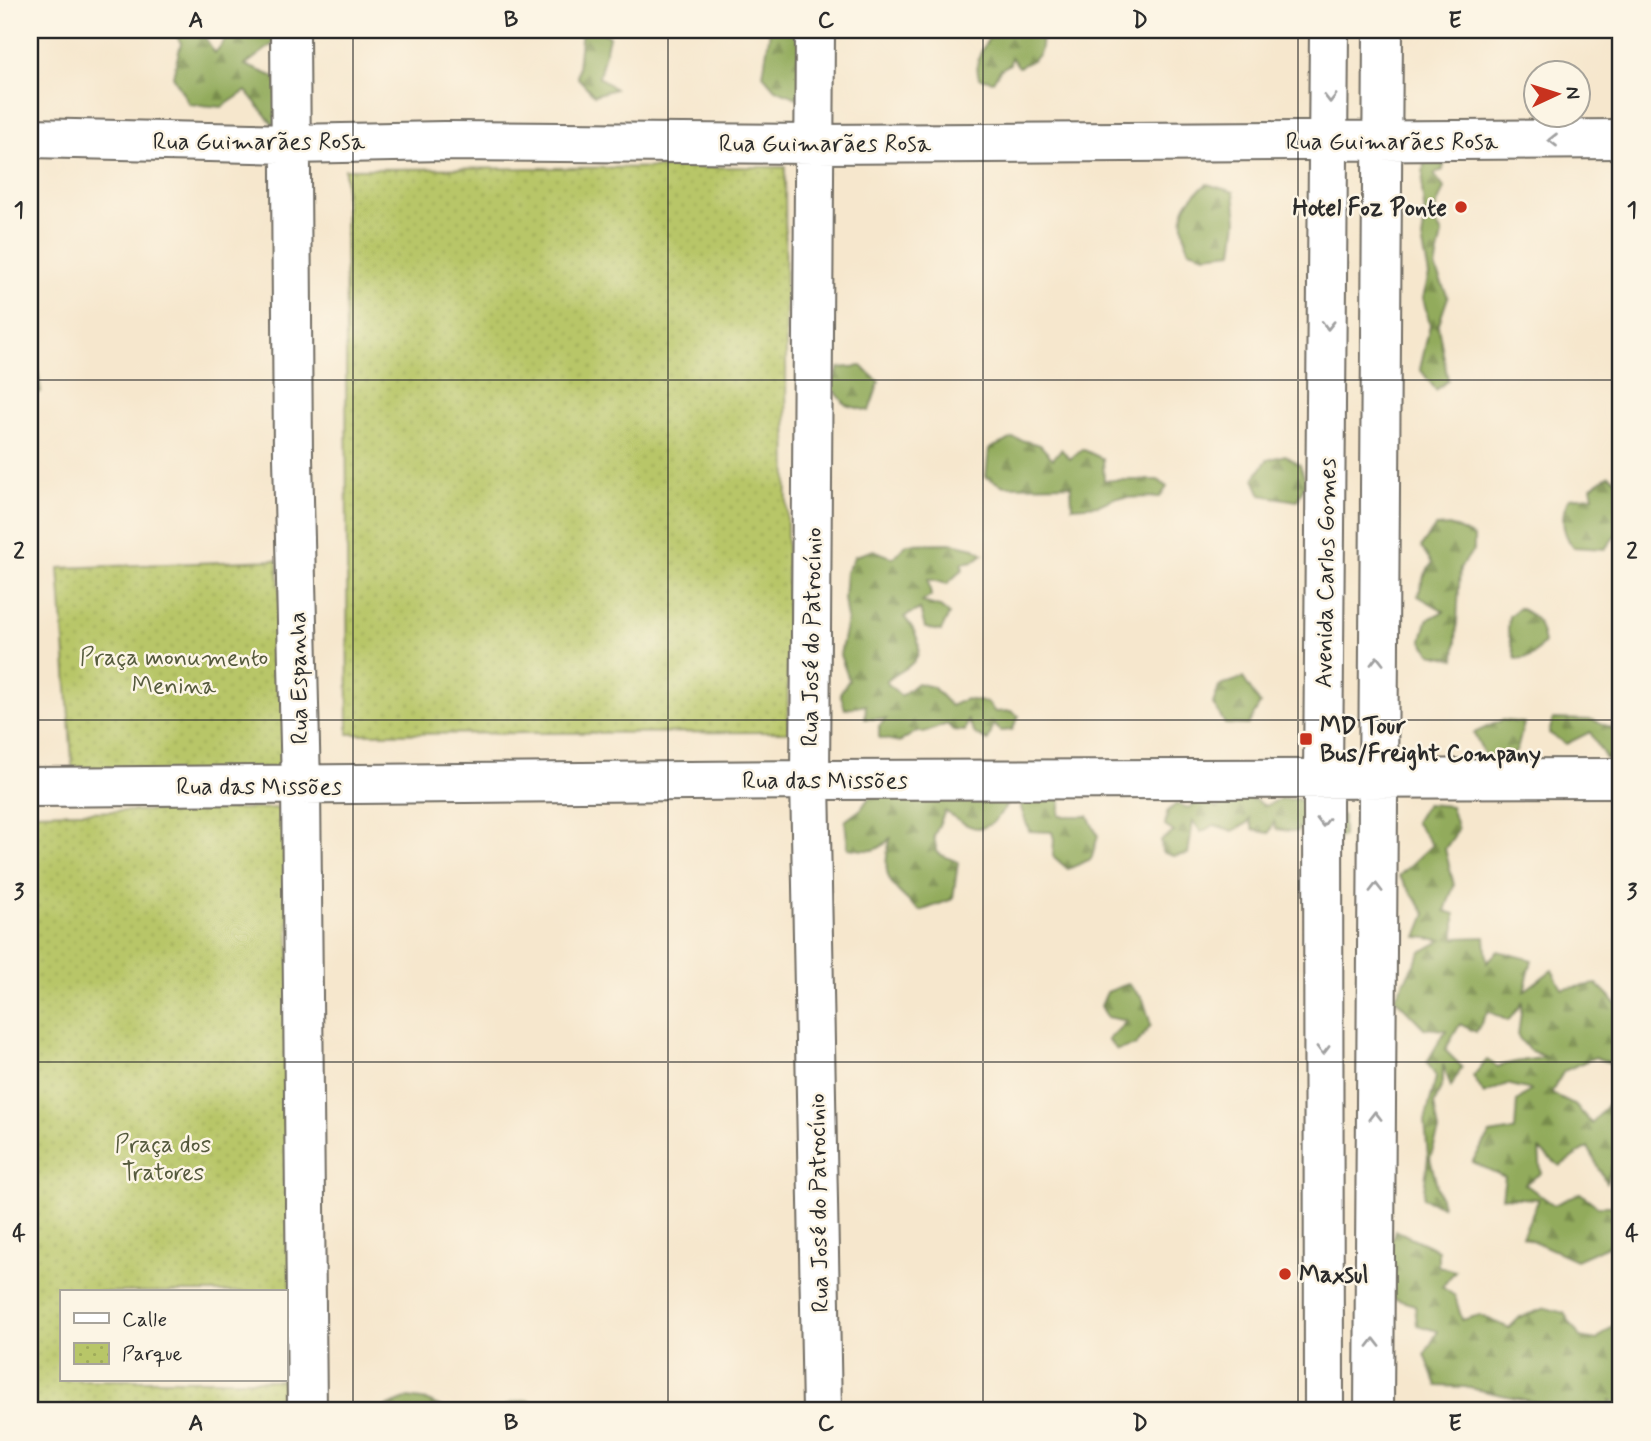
<svg xmlns="http://www.w3.org/2000/svg" width="1651" height="1441" viewBox="0 0 1651 1441" font-family="Mynerve,sans-serif">
<style>
.forest{fill:url(#forest-firs);stroke:#5e6b44;stroke-width:2}
.park{fill:url(#park-dots);stroke:#72784a;stroke-width:2;fill-rule:evenodd}
.lines{fill:none;stroke-linecap:round;stroke-linejoin:round}
.minor-casing{stroke:#726d64;stroke-width:42}
.minor{stroke:#fff;stroke-width:38}
.oneway{stroke:#a0a0a0}
.grid{fill:none;stroke:#2b2b2b;stroke-width:2;stroke-opacity:0.55}
.poi-dot{fill:#c8321e;stroke:#fcf5e5;stroke-width:2.5}
.labels{text-anchor:middle;stroke-width:5;stroke-linejoin:round;paint-order:stroke}
.street-label{font-size:24px;fill:#2b2b2b;stroke:#fcf5e5}
.poi-label{font-size:24px;font-weight:bold;fill:#2b2b2b;stroke:#fcf5e5;text-anchor:start}
.park-label{font-size:24px;fill:#555a3d;stroke:#fcf5e5}
.neatline{fill:none;stroke:#2b2b2b;stroke-width:2.5}
.grid-label{font-size:23px;text-anchor:middle;font-weight:bold;fill:#2b2b2b}
</style>
<defs>
<pattern id="forest-firs" width="22" height="20" patternUnits="userSpaceOnUse" patternTransform="scale(1.75)"><rect width="22" height="20" fill="#92ab5c"/><path d="M5 1l3.5 6h-7zM16 11l3.5 6h-7z" fill="#778b4c"/></pattern>
<pattern id="park-dots" width="8" height="8" patternUnits="userSpaceOnUse" patternTransform="scale(1.75)"><rect width="8" height="8" fill="#b8c668"/><path d="M2 2h.1M6 6h.1" fill="none" stroke="#9eaa5a" stroke-width="1.8" stroke-linecap="round"/></pattern>
</defs>
<rect width="100%" height="100%" fill="#fcf5e5"/>
<filter id="ink" filterUnits="userSpaceOnUse"><feTurbulence type="fractalNoise" baseFrequency=".0143" numOctaves="2"/><feDisplacementMap in="SourceGraphic" scale="14" xChannelSelector="R" yChannelSelector="G"/><feConvolveMatrix kernelMatrix="1 2 1 2 8 2 1 2 1" color-interpolation-filters="sRGB"/></filter>
<filter id="wash" filterUnits="userSpaceOnUse"><feTurbulence type="fractalNoise" baseFrequency=".00686" numOctaves="4" result="noise"/><feDisplacementMap in="SourceGraphic" scale="28" xChannelSelector="R" yChannelSelector="G"/><feGaussianBlur stdDeviation="1.57" result="paint"/><feColorMatrix in="noise" values="0 0 0 0 0 0 0 0 0 0 0 0 0 0 0 0 0 1.4 0 .05"/><feComposite in="paint" operator="in"/></filter>
<g filter="url(#wash)">
<rect width="100%" height="100%" fill="#f6e7cd"/>
<!-- forest -->
<path class="forest" d="M173 30H200L215 53 225 40 228 30H272L277 41 245 65 277 78 276 128 246 91 222 107 189 104 173 76 181 43Z
M582 30H599L609 37 599 77 615 89 594 95 577 77Z
M770 30H820L799 99 775 89 763 75Z
M1009 30H1041C1043 54 1041 57 1019 67L1011 57 1010 64 1000 70 993 81 979 78C974 62 981 51 989 38L1013 32Z
M1446 148 1443 170 1434 174 1444 188 1432 217 1442 234 1435 268 1448 297 1438 326 1448 380 1436 390 1420 369 1430 325 1423 298 1429 275 1422 239 1425 216 1422 190 1425 150Z
M1207 184 1234 192 1237 221 1233 252 1205 255 1189 250C1178 219 1179 204 1207 184Z
M30 353 37 366 41 392 30 395Z
M861 366 879 382 869 411 846 405 831 386 839 368Z
M1013 438 1040 445 1053 459 1061 449 1070 459 1082 449 1103 459 1104 480H1158L1167 487 1160 497 1114 498 1099 505 1072 507 1071 485 1004 486 986 477 989 449Z
M1285 455 1300 465 1306 482 1297 501 1261 495 1254 479 1267 460Z
M1609 475 1621 483V533L1615 536 1605 549 1573 547C1561 531 1560 515 1569 498L1593 496 1591 487Z
M1452 526 1474 537V549L1460 568 1455 659 1431 654 1422 641 1427 620 1444 611 1418 596 1424 576 1432 563 1421 547 1435 527Z
M952 543 974 548 983 554 974 561 961 563 963 569 947 584 928 579 931 596 922 602 940 607 949 614 941 631 925 628 920 609 904 617C914 628 926 648 913 662 906 670 894 674 886 682L901 696 917 683 933 687 951 706 966 699 988 703 995 712 1011 711 1019 716 1012 730 1000 731 994 724 988 741 975 734 968 720 965 731 953 730 947 724 924 733 917 731 900 742 879 738V726L886 719H865L866 705 845 709 840 693 849 680 840 655 847 620 844 598 846 572 855 556 874 550 893 558 907 544Z
M1519 608C1539 618 1539 621 1544 643L1531 657 1516 659 1508 632 1509 616Z
M1243 678 1260 704 1248 725 1225 724 1213 704 1219 686Z
M1553 719 1593 720 1612 728 1621 719V758L1606 759 1590 732 1566 744 1549 733Z
M1502 720 1524 723 1517 750 1504 765 1487 760 1474 733Z
M1024 783 1061 799 1059 816H1088L1098 836 1091 859 1068 869 1053 856 1054 839 1052 832 1029 831 1021 808Z
M1002 787 1006 806C985 839 972 830 945 811L934 836 937 853 958 862 953 899 920 911C890 885 879 878 891 837 877 854 869 851 848 848L845 821 861 809 872 793Z
M1239 798 1256 800 1265 806 1280 799H1298C1314 813 1323 810 1343 816V836L1330 843 1311 818 1297 832 1276 829 1274 822 1269 833 1253 830 1250 819 1248 823 1233 831 1214 825 1201 832 1193 821 1188 854 1173 856 1162 852 1161 840 1174 832 1165 826 1167 812 1176 804 1189 808 1201 799 1208 801 1217 808 1223 803Z
M1426 804 1451 806 1458 830 1445 849 1454 885 1445 911 1455 914V938L1485 937 1487 963 1498 951 1532 960 1524 991 1552 970 1562 989 1597 984 1621 1008V1067L1595 1057 1564 1071 1551 1093 1574 1104 1592 1124 1608 1104H1621V1145L1606 1182 1588 1147 1560 1166 1539 1150 1541 1173 1525 1184 1554 1205 1580 1193 1597 1206H1621V1240L1576 1260 1522 1236 1539 1199 1502 1197 1505 1177 1472 1162 1490 1134 1515 1130 1517 1101 1531 1090 1507 1084 1484 1094 1473 1076 1487 1060 1498 1067C1506 1062 1533 1060 1545 1057L1529 1050 1518 1037 1522 1003 1508 1021 1488 1011 1476 1032 1460 1024 1445 1050 1462 1067 1451 1087 1443 1064V1082L1434 1104 1439 1131 1430 1158 1442 1206 1423 1198 1428 1157 1425 1121 1436 1077 1427 1062 1446 1030 1424 1028 1395 998 1421 952 1442 940 1417 937 1426 914 1399 876 1432 845 1415 822Z
M1128 984 1143 999 1151 1025 1136 1045 1117 1050 1108 1040 1127 1021 1107 1017 1101 1006 1107 992Z
M1395 1230 1438 1250V1266L1455 1271 1442 1287 1455 1296 1462 1320 1480 1315 1509 1328 1520 1317 1546 1308 1564 1313 1580 1337 1597 1340 1621 1319V1409L1611 1400 1610 1411H1480L1482 1406 1510 1410 1535 1402 1465 1387 1437 1386 1425 1354 1438 1331 1417 1325 1415 1305 1394 1299 1379 1279Z
M408 1398 428 1401 449 1411H380L388 1406Z
M527 1400 542 1408 561 1405 570 1411H501L507 1404Z"/>
<!-- park -->
<path class="park" d="M785 167 788 732 348 734 345 169Z
M277 560 296 776 73 777 59 568Z
M285 808 304 1411H30V813ZM61 1292H285V1380H61Z"/>
</g>
<g filter="url(#ink)">
<g class="lines">
<!-- minor casing -->
<g class="minor-casing">
<path id="minor" d="M290 30 293 458 301 786 307 1411
M815 30 810 780 822 1411
M30 138 292 144 444 141 816 144 1621 139
M30 787 810 780 1621 778
M1324 1411 1323 780 1329 30
M1374 1411 1383 30"/>
</g>
<!-- minor -->
<use href="#minor" class="minor"/>
</g>
<!-- one-way arrows -->
<defs><path id="oneway-chevron" d="M-2-3.5L2.5 0L-2 3.5" fill="none" stroke-width="1.6" stroke-linecap="round" stroke-linejoin="round" transform="scale(1.75)"/></defs>
<g class="oneway">
<use href="#oneway-chevron" transform="translate(1330 98) rotate(90)"/>
<use href="#oneway-chevron" transform="translate(1553 140) rotate(180)"/>
<use href="#oneway-chevron" transform="translate(1328 325) rotate(91)"/>
<use href="#oneway-chevron" transform="translate(1377 661) rotate(-90)"/>
<use href="#oneway-chevron" transform="translate(1323 822) rotate(90)"/>
<use href="#oneway-chevron" transform="translate(1376 888) rotate(-90)"/>
<use href="#oneway-chevron" transform="translate(1323 1050) rotate(90)"/>
<use href="#oneway-chevron" transform="translate(1375 1116) rotate(-90)"/>
<use href="#oneway-chevron" transform="translate(1374 1343) rotate(-90)"/>
</g>
</g>
<!-- grid -->
<path class="grid" d="M353 30V1411M668 30V1411M983 30V1411M1298 30V1411M30 380H1621M30 720H1621M30 1062H1621"/>
<!-- markers -->
<g class="poi-dot">
<circle cx="1461" cy="207" r="7"/>
<rect x="1299" y="732" width="14" height="14" rx="3.5"/>
<circle cx="1285" cy="1274" r="7"/>
</g>
<g class="labels">
<!-- street labels -->
<g class="street-label">
<text x="259" y="149">Rua Guimarães Rosa</text>
<text x="1392" y="149">Rua Guimarães Rosa</text>
<text x="825" y="151">Rua Guimarães Rosa</text>
<text transform="translate(1325 573) rotate(-89)" y="8">Avenida Carlos Gomes</text>
<text transform="translate(811 637) rotate(-89)" y="8">Rua José do Patrocínio</text>
<text transform="translate(298 678) rotate(-91)" y="8">Rua Espanha</text>
<text x="825" y="788">Rua das Missões</text>
<text x="259" y="794">Rua das Missões</text>
<text transform="translate(818 1203) rotate(-91)" y="8">Rua José do Patrocínio</text>
</g>
<!-- poi labels -->
<g class="poi-label">
<text x="1447" y="215" text-anchor="end">Hotel Foz Ponte</text>
<text x="1320" y="733">MD Tour<tspan x="1320" dy="28">Bus/Freight Company</tspan></text>
<text x="1299" y="1282">Maxsul</text>
</g>
<!-- park labels -->
<g class="park-label">
<text x="174" y="665">Praça monumento<tspan x="174" dy="28">Menina</tspan></text>
<text x="163" y="1152">Praça dos<tspan x="163" dy="28">Tratores</tspan></text>
</g>
</g>
<!-- margin -->
<rect width="1651" height="1441" fill="none" stroke="#fcf5e5" stroke-width="77"/>
<!-- legend -->
<rect x="60" y="1290" width="228" height="91" fill="#fcf5e5" stroke="#a8a49b" stroke-width="2"/>
<rect x="74" y="1313" width="35" height="10" fill="#ffffff" stroke="#a8a49b" stroke-width="2"/>
<text x="122" y="1326" font-size="21" fill="#2b2b2b">Calle</text>
<rect x="74" y="1343" width="35" height="21" fill="url(#park-dots)" stroke="#a8a49b" stroke-width="2"/>
<text x="122" y="1360" font-size="21" fill="#2b2b2b">Parque</text>
<!-- north arrow -->
<g transform="translate(1557 94) rotate(86)"><circle r="33" fill="#fcf5e5" stroke="#a8a49b" stroke-width="2"/>
<path d="M0-5L12 26L0 18L-12 26Z" fill="#c8321e"/>
<text y="-10" font-size="19" font-weight="bold" text-anchor="middle" fill="#2b2b2b">N</text>
</g>
<rect x="38" y="38" width="1574" height="1364" class="neatline"/>
<g class="grid-label">
<text x="196" y="27">A</text>
<text x="511" y="27">B</text>
<text x="826" y="27">C</text>
<text x="1140" y="27">D</text>
<text x="1455" y="27">E</text>
<text x="19" y="217">1</text>
<text x="1632" y="217">1</text>
<text x="19" y="558">2</text>
<text x="1632" y="558">2</text>
<text x="19" y="899">3</text>
<text x="1632" y="899">3</text>
<text x="19" y="1240">4</text>
<text x="1632" y="1240">4</text>
<text x="196" y="1430">A</text>
<text x="511" y="1430">B</text>
<text x="826" y="1430">C</text>
<text x="1140" y="1430">D</text>
<text x="1455" y="1430">E</text>
</g>
</svg>
